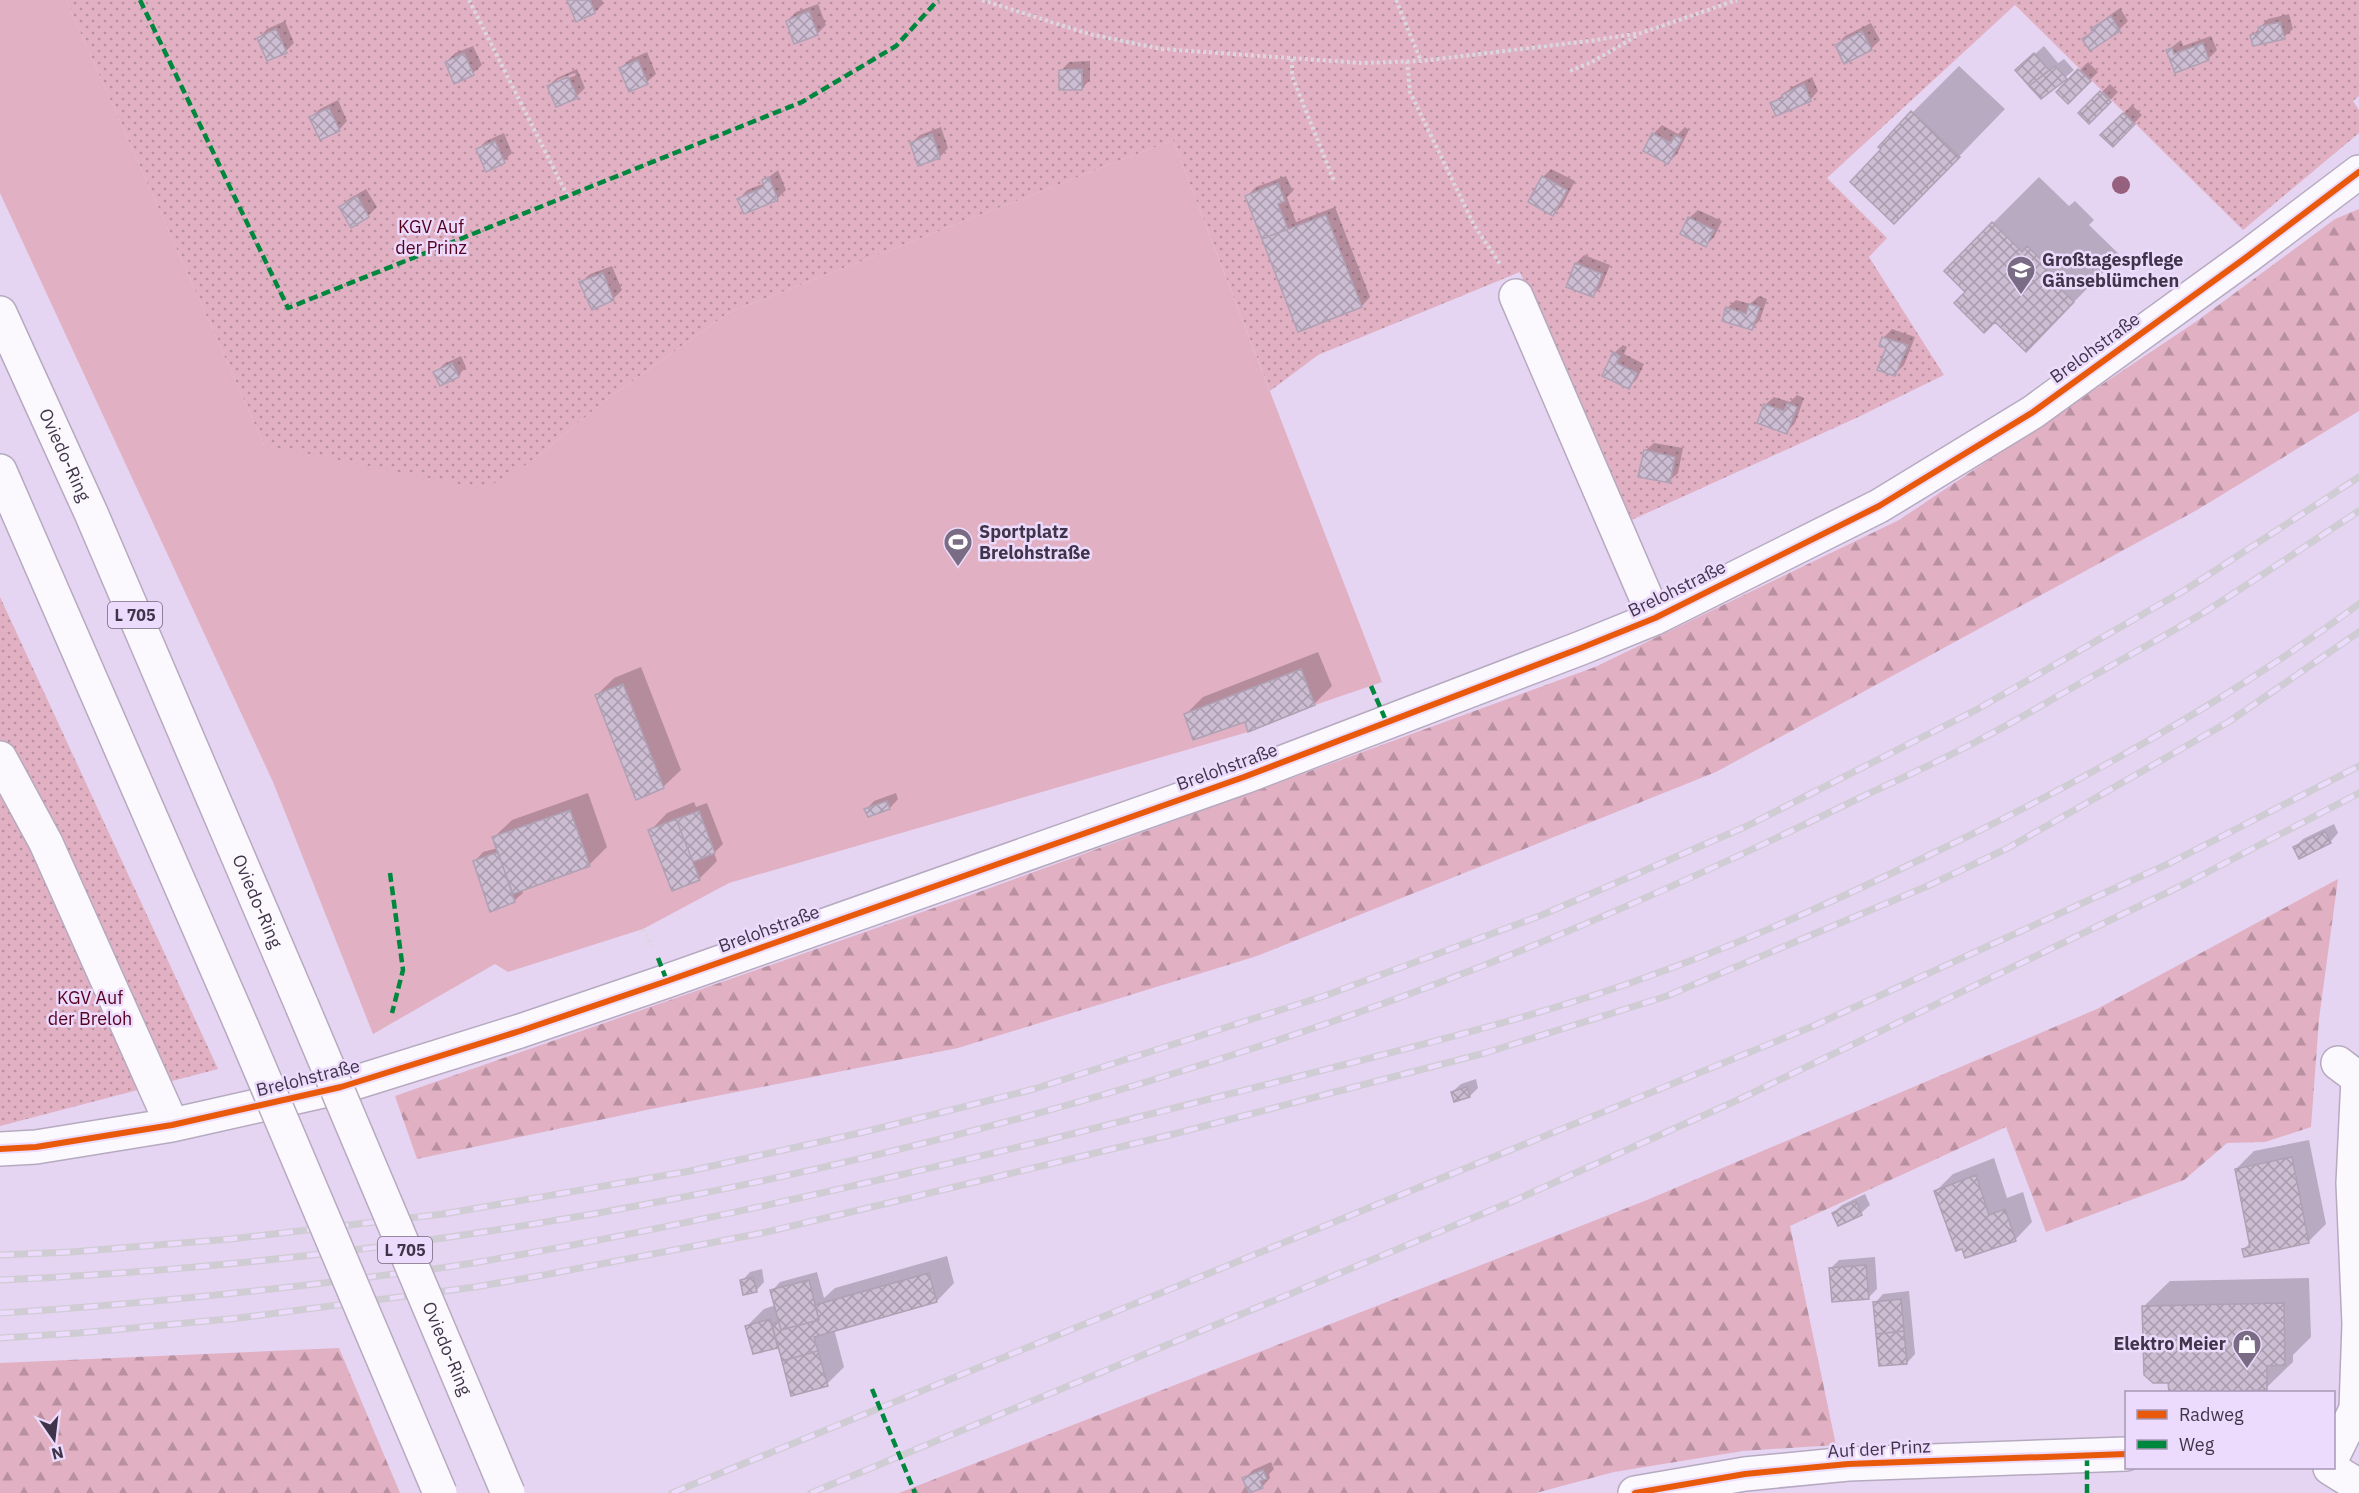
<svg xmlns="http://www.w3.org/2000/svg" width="2359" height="1493" viewBox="0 0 2359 1493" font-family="'IBM Plex Sans',sans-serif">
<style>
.grass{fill:#e1b0c3}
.forest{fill:url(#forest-firs)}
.garden{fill:url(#garden-dots)}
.shadow{fill:#0003;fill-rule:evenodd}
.building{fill:url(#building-cross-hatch);stroke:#b0a0b4;stroke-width:1.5}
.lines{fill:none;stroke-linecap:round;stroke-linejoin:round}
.minor-casing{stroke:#b6aac0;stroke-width:36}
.highway-casing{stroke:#b6aac0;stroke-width:36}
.path{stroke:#dcd7df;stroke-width:4;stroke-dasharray:3 3;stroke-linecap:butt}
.minor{stroke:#fbf9fd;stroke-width:33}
.highway{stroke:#fbf9fd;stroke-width:33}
.rail-casing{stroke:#d0ccd3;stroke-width:7}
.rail{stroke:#ecdbfc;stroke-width:4.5;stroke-dasharray:14;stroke-linecap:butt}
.highway-bridge-casing{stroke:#b6aac0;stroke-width:36;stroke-linecap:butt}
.highway-bridge{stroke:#fbf9fd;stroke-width:33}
.quiet{stroke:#00873e;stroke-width:4.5;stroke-dasharray:9 4.5;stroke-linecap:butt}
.cycleway-casing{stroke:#ecdbfc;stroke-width:10}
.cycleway{stroke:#e8590c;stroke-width:6}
.tree{fill:#96617e}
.labels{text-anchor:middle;stroke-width:5;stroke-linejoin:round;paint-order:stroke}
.shield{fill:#ecdbfc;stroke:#74667f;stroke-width:1.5}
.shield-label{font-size:16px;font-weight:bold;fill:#40344a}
.park-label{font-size:18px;fill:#56021f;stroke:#ecdbfc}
.poi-label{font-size:18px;font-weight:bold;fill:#40344a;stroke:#ecdbfc;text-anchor:start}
.street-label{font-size:18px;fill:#40344a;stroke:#ecdbfc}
</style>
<defs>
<pattern id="forest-firs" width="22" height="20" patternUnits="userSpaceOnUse" patternTransform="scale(1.5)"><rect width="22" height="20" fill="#e1b0c3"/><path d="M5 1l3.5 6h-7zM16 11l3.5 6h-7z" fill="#b890a0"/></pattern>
<pattern id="garden-dots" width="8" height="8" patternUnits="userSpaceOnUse" patternTransform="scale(1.5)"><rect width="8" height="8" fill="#e1b0c3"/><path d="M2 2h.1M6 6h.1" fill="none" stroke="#b890a0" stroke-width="1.8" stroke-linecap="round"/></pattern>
<pattern id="building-cross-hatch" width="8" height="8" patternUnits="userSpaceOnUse" patternTransform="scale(1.5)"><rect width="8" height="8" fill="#cdbdd2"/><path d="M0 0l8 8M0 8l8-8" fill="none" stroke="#a89aac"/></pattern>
</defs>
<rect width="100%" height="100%" fill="#e5d5f2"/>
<!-- grass -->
<path class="grass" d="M0 0H66L264 445 534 460 603 402 728 313 1173 140 1382 682 1315 705 1248 732 729 883 643 929 508 972 495 964 373 1034 273 782 0 193Z"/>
<!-- forest -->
<path class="forest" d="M2359 209V411L2197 510 1716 772 1257 956 958 1048 651 1109 417 1159 395 1096 968 896 1595 667 1899 520 2197 321 2335 219Z
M2338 879 2319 1019 2311 1127 2265 1142 2227 1143 2184 1180 2046 1232 2006 1127 1790 1226 1836 1445 1743 1451 1614 1472 1536 1493H899L1647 1200 2097 1009Z
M339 1348 400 1493H0V1363Z"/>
<!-- garden -->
<path class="garden" d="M66 0H2359V96L2353 101 2359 110V133L2243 230 2015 5 1827 178 1887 238 1869 257 1944 375 1854 419 1625 523 1520 272 1318 355 1270 391 1173 140 728 313 603 402 534 460 484 489 264 445Z
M0 597 218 1069 0 1126Z"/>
<!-- shadow -->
<path class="shadow" d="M568 0H602L603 4 595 12Z
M818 4 826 25 817 34 787 21 796 12Z
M2120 8 2128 21 2120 29 2090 49 2084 39 2102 21Z
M2289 14 2293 29 2284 37 2252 36 2268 19Z
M285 21 294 43 286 51 259 38 267 29Z
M1871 23 1880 40 1871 49 1845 62 1837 45 1845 36Z
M2211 36 2217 50 2208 59 2176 71 2168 50 2181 40 2183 46Z
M473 46 482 65 473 73 446 62 455 53Z
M2044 46 2058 63 2064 59 2074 70 2042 97 2017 70Z
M647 52 656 74 647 82 630 90 621 68 629 60Z
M1090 61V80L1081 89 1061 71 1069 62Z
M2088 62 2098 72 2068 102 2058 92Z
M1959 66 2005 109 1940 176 1883 149 1912 113Z
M577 69 585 88 577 96 548 86 557 78ZM575 73 576 75 557 83V80Z
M1812 77 1818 91 1810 100 1772 104 1792 87Z
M2110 84 2118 92 2089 122 2080 113Z
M338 100 347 121 339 130 311 117 320 109Z
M2132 105 2142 115 2113 145 2102 135Z
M1662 125 1678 134 1685 127 1689 130 1677 154 1668 162 1645 150 1653 134Z
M941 127 948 148 940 157 911 143 920 135Z
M504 133 512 153 504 161 478 149 486 141Z
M1551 169 1575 181 1562 206 1553 214 1543 177Z
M778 170 786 190 777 199H739L747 190 765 183 764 181Z
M1286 176 1293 191 1287 197 1296 222 1335 207 1370 297 1362 306 1299 330 1247 196 1256 187Z
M2039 177 2069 206 2075 201 2094 220 2089 225 2120 255 2072 304 1995 320 1967 292 1993 223Z
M366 189 377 207 368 216 351 226 341 207 349 199Z
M1698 210 1722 221 1714 237 1706 245 1689 218Z
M1584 255 1610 265 1601 287 1593 295 1576 263Z
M612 266 622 290 613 299 581 282 590 274Z
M1759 296 1767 299 1760 320 1751 329 1727 308 1736 300 1750 304Z
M1892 329 1915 337 1904 365 1895 374 1883 338Z
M1623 345 1627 347 1624 354 1644 364 1637 379 1629 387 1604 375 1614 353Z
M461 356 466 367 458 376 435 373 444 364Z
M1797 395 1804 398 1795 423 1787 432 1765 405 1774 397 1790 402Z
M1654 443 1683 448 1678 473 1669 481 1645 451Z
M1318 652 1332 686 1314 704 1246 720 1186 714 1203 697Z
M641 667 681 770 663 787 596 696 614 678Z
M588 793 607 847 589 865 522 889 523 893 514 901 475 861 483 852 498 848 494 837 512 820Z
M896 793 898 799 890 808 868 816 866 810 874 801Z
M694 802 696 807 707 803 723 844 714 853 717 861 699 879 650 831 667 813Z
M2334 824 2338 833 2330 842 2295 847 2303 839Z
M1476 1079 1478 1088 1470 1096 1452 1092 1461 1084Z
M2309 1140 2326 1224 2308 1242 2244 1249 2250 1243 2236 1169 2254 1151Z
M1994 1158 2007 1198 2023 1192 2032 1222 2015 1240 1936 1191 1953 1174Z
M1865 1194 1870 1205 1861 1213H1833L1842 1205Z
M947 1256 954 1283 937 1301 834 1329 844 1367 827 1384 779 1346 754 1352 747 1326 764 1309 776 1305 772 1291 780 1282 817 1272 824 1298 835 1288Z
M1875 1257 1877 1289 1869 1297 1830 1269 1839 1260Z
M762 1269 764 1282 756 1291 742 1281 750 1272Z
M2309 1278 2311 1337 2293 1355V1362L2266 1388 2169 1382 2143 1307 2170 1281Z
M1909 1291 1915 1354 1907 1363 1875 1303 1883 1294Z
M1271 1462 1274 1469 1269 1474 1270 1478 1262 1487 1244 1479 1253 1470Z"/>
<!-- building -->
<path class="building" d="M567 0H590L595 13 576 22Z
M809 11 818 35 794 44 786 21Z
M2111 16 2120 31 2090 51 2082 39 2093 32 2091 29Z
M2280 22 2285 39 2253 46 2250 35 2259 33 2258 27Z
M276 29 287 53 267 61 257 38Z
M1862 31 1872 50 1844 64 1835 45Z
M2203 43 2209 60 2175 73 2166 50 2172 48 2174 54Z
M464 53 474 75 454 84 445 62Z
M2034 53 2049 70 2029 86 2015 70Z
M638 60 648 84 629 92 619 68Z
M2055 66 2067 79 2041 99 2029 86Z
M1082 69V90H1059V70Z
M2078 69 2091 81 2068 104 2056 92Z
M568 77 578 98 556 107 547 86Z
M1804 84 1811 101 1776 116 1770 103 1783 98 1782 95Z
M2100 91 2111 102 2089 124 2078 113Z
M329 108 340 131 320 140 309 117Z
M1911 111 1960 157 1894 224 1850 182 1881 149 1878 147Z
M2123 113 2135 124 2113 147 2100 135Z
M1652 133 1671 143 1675 135 1682 139 1668 164 1643 151Z
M932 134 940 158 918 166 910 143Z
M495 141 505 163 486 172 476 149Z
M1542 176 1567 190 1553 216 1528 202Z
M769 177 778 200 744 214 737 199 764 187 762 180Z
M1278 183 1285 201 1278 204 1288 229 1262 239 1245 196Z
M357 196 369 217 351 228 339 207Z
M1326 215 1362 307 1298 332 1262 239Z
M1688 217 1714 230 1706 247 1680 234Z
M1992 222 2022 252 2027 246 2049 267 2044 273 2074 302 2026 352 1995 322 1984 333 1954 303 1965 292 1944 271Z
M1575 263 1602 274 1593 297 1566 287Z
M603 273 614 300 592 310 579 282Z
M1749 304 1760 307 1752 330 1722 321 1726 307 1746 314Z
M1882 337 1908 345 1895 376 1877 370 1886 348 1879 346Z
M1613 352 1620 356 1616 363 1637 373 1629 389 1602 376Z
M452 363 459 377 440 386 433 372Z
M1787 403 1797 407 1787 434 1757 423 1764 404 1784 411Z
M1644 450 1675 457 1670 483 1638 477Z
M1301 669 1315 705 1248 732 1245 722 1193 740 1184 714Z
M623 684 664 788 636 800 595 695Z
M887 801 890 809 868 817 864 809Z
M570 810 590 866 513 894 492 837Z
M699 811 715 853 693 862 676 819Z
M676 819 700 880 672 891 648 830Z
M2325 831 2331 843 2299 859 2293 847Z
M498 852 515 902 490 912 473 861Z
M1467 1087 1470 1097 1454 1102 1451 1092Z
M2292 1157 2309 1243 2244 1257 2242 1249 2250 1247 2235 1169Z
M1976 1175 1989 1215 2005 1209 2016 1241 1965 1258 1962 1249 1956 1251 1934 1191Z
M1856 1201 1862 1215 1838 1226 1832 1213Z
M1866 1265 1869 1299 1832 1302 1829 1268Z
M929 1273 937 1302 814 1337 818 1351 782 1361 772 1324 779 1322 781 1330 819 1320 815 1305Z
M753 1277 757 1292 743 1295 740 1280Z
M809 1280 819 1320 781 1330 770 1290Z
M1901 1299 1904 1331 1876 1334 1873 1302Z
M2284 1303 2285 1365 2267 1366V1390L2230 1392H2169L2168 1383H2153L2144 1375 2142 1306Z
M770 1319 778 1348 753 1354 745 1326Z
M1904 1331 1907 1364 1879 1366 1876 1334Z
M818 1351 828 1386 791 1396 782 1361Z
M1263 1470 1267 1479 1260 1481 1263 1488 1249 1493 1242 1478Z"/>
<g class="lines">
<!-- minor casing -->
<g class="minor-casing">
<path id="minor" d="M1516 296 1655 618
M0 758 46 843 172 1125
M0 1149 36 1147 172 1125 341 1087 520 1031 667 981 1244 777 1581 648 1655 618 1879 506 2033 412 2248 256 2359 172
M2334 1454 2356 1409 2359 1324 2353 1183 2358 1078 2338 1063
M2330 1468 2359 1486
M1635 1493 1745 1474 1848 1464 2126 1454"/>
</g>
<!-- highway casing -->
<g class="highway-casing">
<g id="highway">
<path id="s1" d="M0 313 91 513 302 1006"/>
<path d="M0 471 243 1029"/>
</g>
</g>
<!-- path -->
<path class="path" d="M469 0 568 197
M982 0 1089 34 1162 49 1361 63 1421 61 1589 41 1641 33 1737 0
M1396 0 1421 61
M1292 59V76L1334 181
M1407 61 1410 92 1474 225 1500 264
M1570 71 1592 62 1638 35
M643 929 652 946"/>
<!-- minor -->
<use href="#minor" class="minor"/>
<!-- highway -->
<use href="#highway" class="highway"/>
<!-- rail casing -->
<g class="rail-casing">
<path id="rail" d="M0 1255 71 1252 231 1239 443 1214 690 1171 864 1132 1034 1089 1324 996 1542 915 1747 826 1976 710 2185 590 2359 477
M0 1280C450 1260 908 1169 1334 1021 1508 961 1679 886 1845 805 1890 783 1937 763 1981 739 2022 718 2062 693 2102 671 2138 650 2176 630 2211 608 2261 576 2310 543 2359 511
M0 1313C117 1306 233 1294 349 1280 390 1274 432 1270 473 1263 666 1230 857 1186 1048 1140 1149 1115 1250 1089 1351 1063 1456 1036 1562 1009 1663 971 1762 935 1856 891 1950 845 2092 776 2232 698 2359 604
M0 1338 79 1333 239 1318 475 1287 544 1275 762 1233 880 1205 1170 1135 1485 1053 1667 996 1930 885 2008 848 2230 721 2359 632
M672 1493 1811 1027 2170 863 2359 766
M811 1493 1511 1202 1740 1099 2185 884 2359 793"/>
</g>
<!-- rail -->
<use href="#rail" class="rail"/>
<!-- highway-bridge casing -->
<g class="highway-bridge-casing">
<g id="highway-bridge">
<path id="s2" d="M302 1006 508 1493"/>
<path d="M243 1029 440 1493"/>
</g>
</g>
<!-- highway-bridge -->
<use href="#highway-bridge" class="highway-bridge"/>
<!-- quiet -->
<path class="quiet" d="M140 0 288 308 802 102 896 46 938 0
M1371 686 1387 723
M390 873 403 970 392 1013
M658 958 667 981
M872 1389 915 1493
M2087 1493V1455"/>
<!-- cycleway casing -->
<g class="cycleway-casing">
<path id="cycleway" d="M0 1149 36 1147 172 1125 341 1087 520 1031 667 981 1244 777 1581 648 1655 618 1879 506 2033 412 2248 256 2359 172
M1635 1493 1745 1474 1848 1464 2126 1454"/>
</g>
<!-- cycleway -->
<use href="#cycleway" class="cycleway"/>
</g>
<!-- trees -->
<circle class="tree" cx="2121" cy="185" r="9"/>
<!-- icons -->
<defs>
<g id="school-pin" transform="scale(1.5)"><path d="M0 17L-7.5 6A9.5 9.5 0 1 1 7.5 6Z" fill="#7a6c85" stroke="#ecdbfc"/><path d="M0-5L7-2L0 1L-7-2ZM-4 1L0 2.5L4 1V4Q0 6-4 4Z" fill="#fff"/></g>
<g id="stadium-pin" transform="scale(1.5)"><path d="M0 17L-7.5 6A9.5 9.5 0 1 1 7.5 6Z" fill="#7a6c85" stroke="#ecdbfc"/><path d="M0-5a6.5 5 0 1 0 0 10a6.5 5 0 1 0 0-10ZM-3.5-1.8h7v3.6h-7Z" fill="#fff"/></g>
<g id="shop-pin" transform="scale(1.5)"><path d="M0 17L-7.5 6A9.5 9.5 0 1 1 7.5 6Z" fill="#7a6c85" stroke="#ecdbfc"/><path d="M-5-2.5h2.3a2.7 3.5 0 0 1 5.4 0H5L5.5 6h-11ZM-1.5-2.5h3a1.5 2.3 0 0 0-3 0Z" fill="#fff"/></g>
</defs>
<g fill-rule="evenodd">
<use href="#school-pin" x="2021" y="270"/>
<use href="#stadium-pin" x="958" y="542"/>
<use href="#shop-pin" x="2247" y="1344"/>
</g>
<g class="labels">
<!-- shield labels -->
<g class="shield">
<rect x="108" y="602" width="54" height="26" rx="4.5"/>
<rect x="378" y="1237" width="54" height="26" rx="4.5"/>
</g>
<g class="shield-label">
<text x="135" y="621">L 705</text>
<text x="405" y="1256">L 705</text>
</g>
<!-- park labels -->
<g class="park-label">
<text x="431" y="233">KGV Auf<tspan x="431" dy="21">der Prinz</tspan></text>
<text x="90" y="1004">KGV Auf<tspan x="90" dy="21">der Breloh</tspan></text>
</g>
<!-- poi labels -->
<g class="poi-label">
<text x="2042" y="266">Großtagespflege<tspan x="2042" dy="21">Gänseblümchen</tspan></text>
<text x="979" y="538">Sportplatz<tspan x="979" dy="21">Brelohstraße</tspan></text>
<text x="2226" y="1350" text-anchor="end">Elektro Meier</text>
</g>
<!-- street labels -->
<g class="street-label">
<text transform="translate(2095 348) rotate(-36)" y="6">Brelohstraße</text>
<text dy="6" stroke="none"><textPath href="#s1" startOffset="156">Oviedo-Ring</textPath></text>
<text transform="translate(1677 589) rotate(-26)" y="6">Brelohstraße</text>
<text transform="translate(1227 767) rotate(-20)" y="6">Brelohstraße</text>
<text dy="6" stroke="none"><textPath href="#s1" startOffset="642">Oviedo-Ring</textPath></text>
<text transform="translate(769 929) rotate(-20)" y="6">Brelohstraße</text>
<text transform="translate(308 1078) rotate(-14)" y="6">Brelohstraße</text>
<text dy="6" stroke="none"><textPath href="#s2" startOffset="372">Oviedo-Ring</textPath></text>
<text transform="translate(1879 1449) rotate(-3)" y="6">Auf der Prinz</text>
</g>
</g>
<!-- legend -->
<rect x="2125" y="1391" width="210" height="78" fill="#ecdbfc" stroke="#a798b5" stroke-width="1.5"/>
<rect x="2137" y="1410" width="30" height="9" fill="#e8590c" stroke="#a798b5" stroke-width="1.5"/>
<text x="2179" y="1421" font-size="18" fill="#40344a">Radweg</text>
<rect x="2137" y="1440" width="30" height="9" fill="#00873e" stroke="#a798b5" stroke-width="1.5"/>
<text x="2179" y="1451" font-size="18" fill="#40344a">Weg</text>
<!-- north arrow -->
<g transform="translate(54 1439) rotate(166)" stroke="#ecdbfc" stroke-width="4.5" paint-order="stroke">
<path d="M0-4.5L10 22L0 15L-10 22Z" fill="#40344a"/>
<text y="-9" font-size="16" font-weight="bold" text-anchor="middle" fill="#40344a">N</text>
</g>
</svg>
